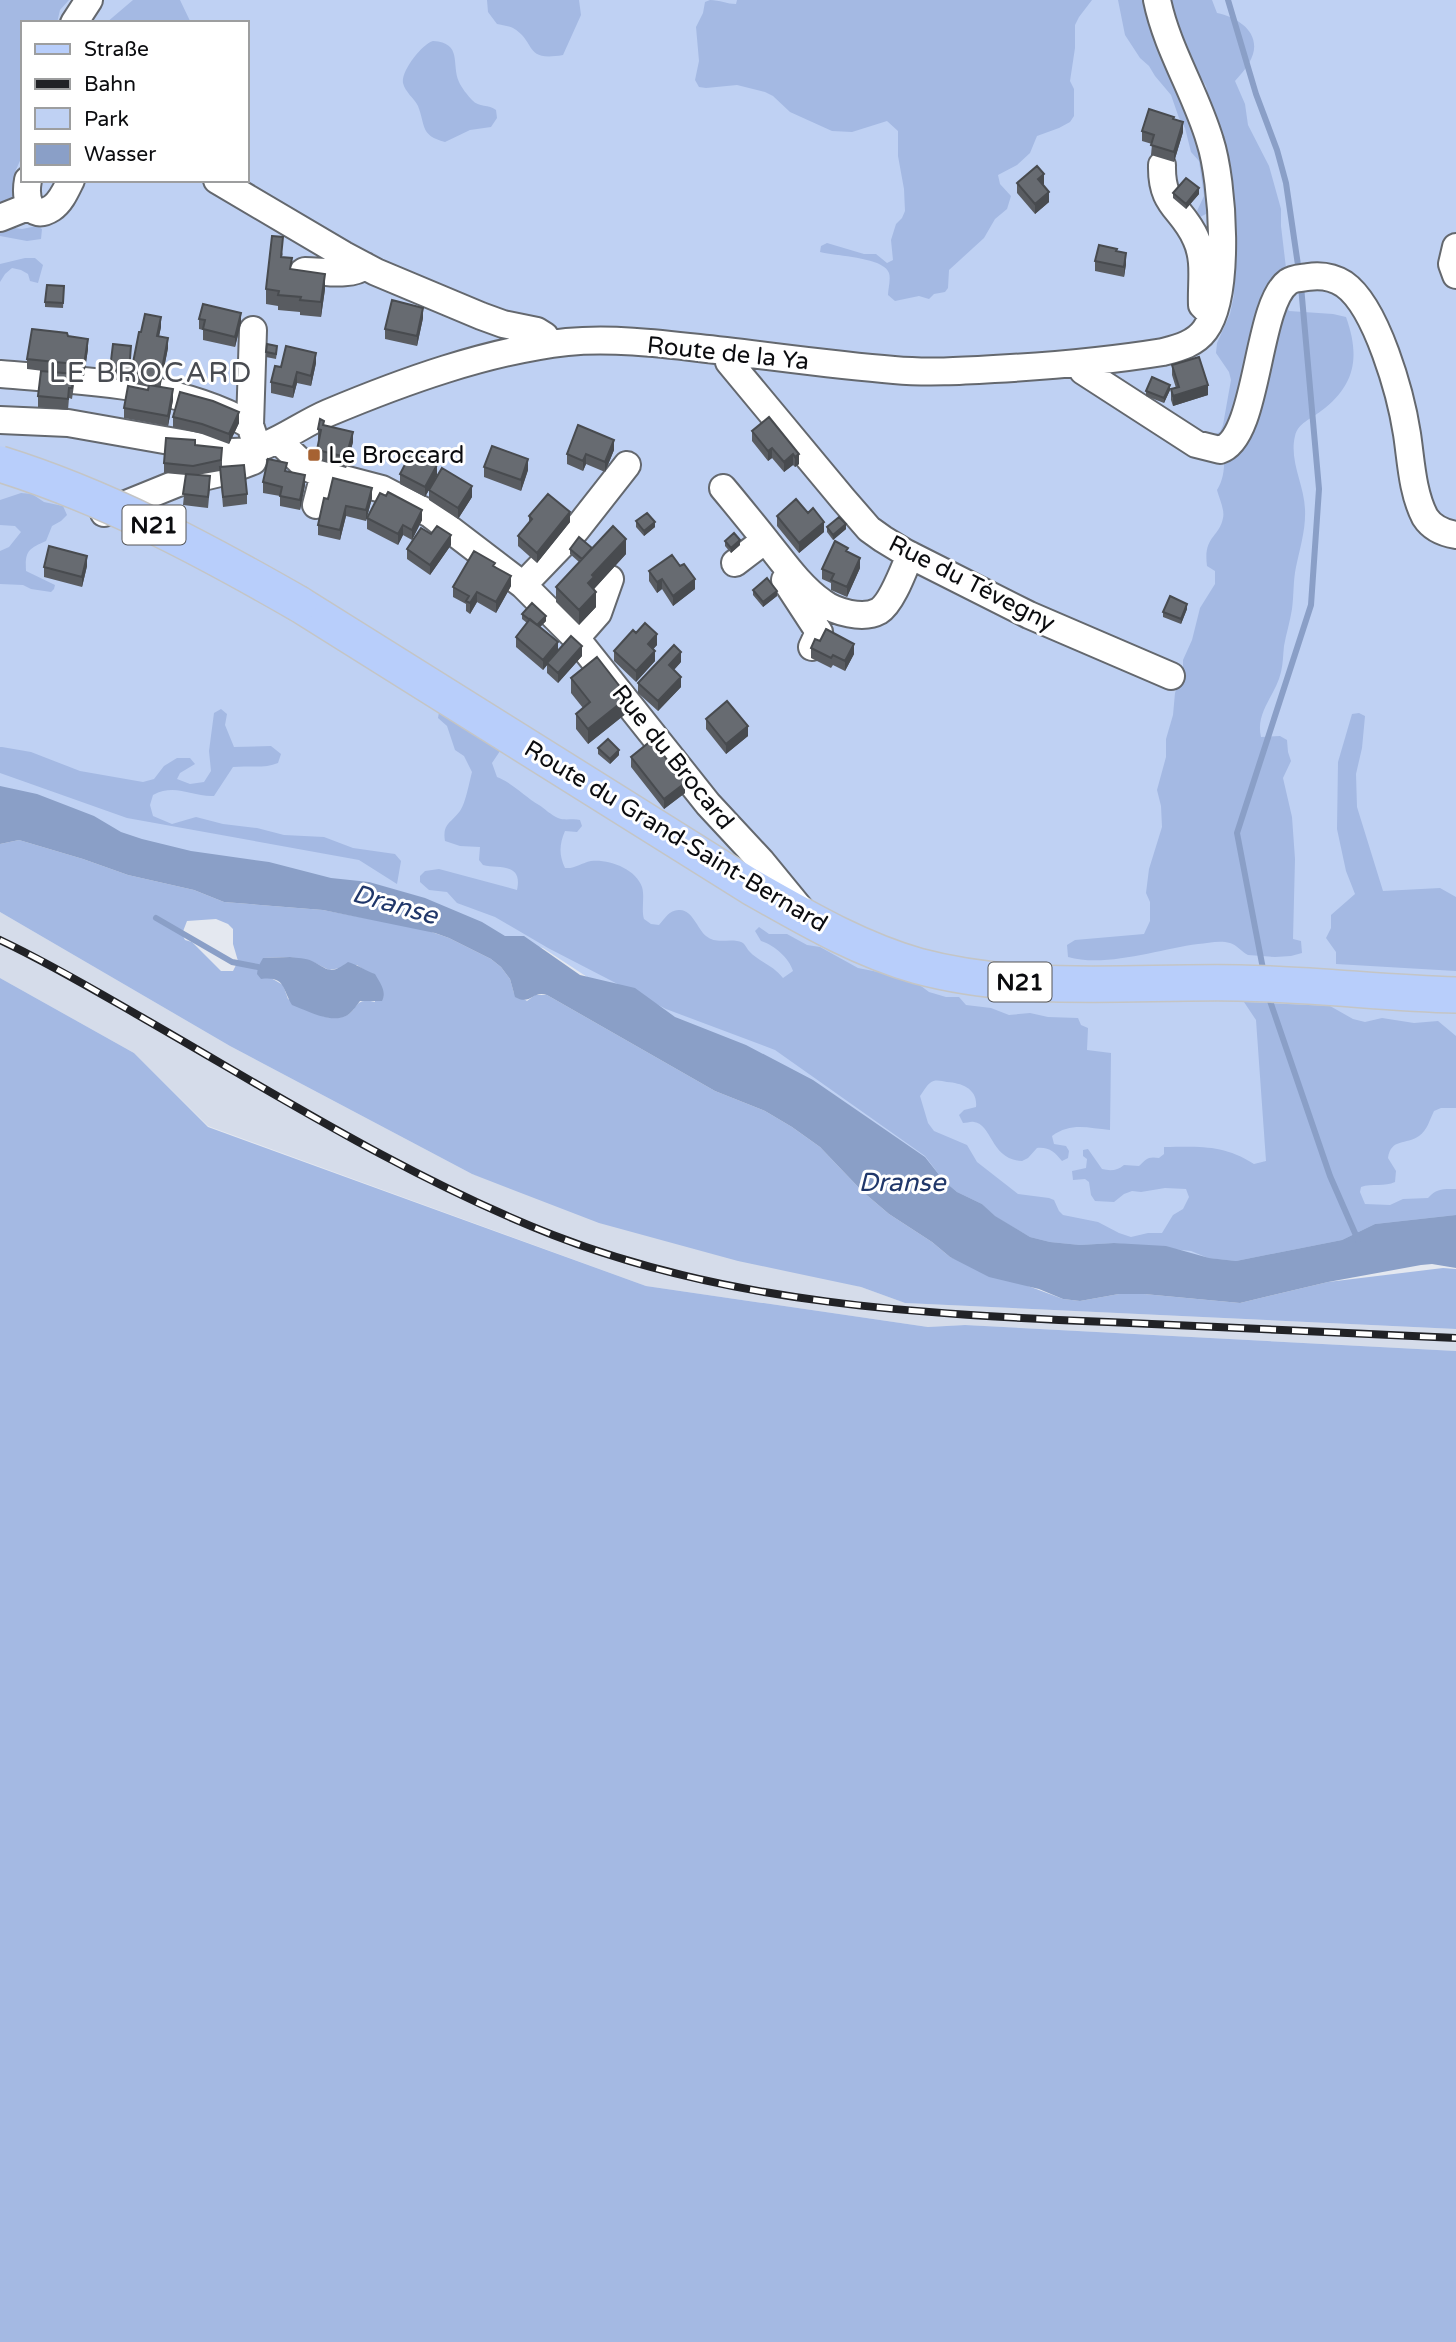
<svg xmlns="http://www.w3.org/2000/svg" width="1456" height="2342" viewBox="0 0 1456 2342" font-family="'Varela Round',sans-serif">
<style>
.built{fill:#d5dcea}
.green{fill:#bfd1f3;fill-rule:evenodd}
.forest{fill:#a4b9e3;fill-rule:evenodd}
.water{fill:#8a9fc7}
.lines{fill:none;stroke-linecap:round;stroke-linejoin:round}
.stream{stroke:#8a9fc7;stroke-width:6}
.minor-casing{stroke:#64686e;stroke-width:30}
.major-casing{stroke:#c4c5c5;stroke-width:38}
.minor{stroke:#fff;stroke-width:26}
.major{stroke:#b8cefb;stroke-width:35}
.rail-casing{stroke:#212226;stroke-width:8}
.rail{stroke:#fff;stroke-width:5;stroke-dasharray:16;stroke-linecap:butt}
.major-bridge-casing{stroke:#c4c5c5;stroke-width:38;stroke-linecap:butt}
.major-bridge{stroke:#b8cefb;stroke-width:35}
.wall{fill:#595c61}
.shaded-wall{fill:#484b4f}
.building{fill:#676b71;stroke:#484b4f;stroke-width:2}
.poi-dot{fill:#a66232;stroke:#fff;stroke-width:2.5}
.labels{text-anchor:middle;stroke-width:6;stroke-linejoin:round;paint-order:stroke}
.shield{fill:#fff;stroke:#545557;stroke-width:2}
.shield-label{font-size:23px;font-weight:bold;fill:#0b0c0f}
.street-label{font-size:24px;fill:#0b0c0f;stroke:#fff}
.poi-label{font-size:24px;fill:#0b0c0f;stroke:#fff;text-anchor:start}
.water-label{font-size:26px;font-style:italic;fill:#20376a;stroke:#fff}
.quarter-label{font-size:28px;letter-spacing:2px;fill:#494c52;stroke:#fff}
</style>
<rect width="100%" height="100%" fill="#e4e8f0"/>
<!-- built -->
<path class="built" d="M0 912 230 1046 472 1174 861 1287 905 1303 1456 1329V1351L965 1325 928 1327 646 1286 208 1126 134 1053 0 978Z"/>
<!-- green -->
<path class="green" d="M0 0H1456V1246L1087 1274 916 1193 543 948 157 866 0 814ZM23 23H247V180H23Z"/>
<!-- forest -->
<path class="forest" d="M0 0H69L60 10 57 23H23V154L15 172 13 200 0 209Z
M133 0H180L191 23H106Z
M487 0H579L581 15 563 55C523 62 537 42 513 28 509 26 501 25 497 24L488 12Z
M710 0C720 0 727 4 736 4L737 0H1092L1079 17 1075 25V48L1070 81 1074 89V116L1070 122 1059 128 1037 136 1030 153 1017 165 998 175 1000 184 1011 196 1007 209 995 219 984 238 949 270 948 288 945 292 934 294 929 299 919 296 895 301 888 295C888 289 891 279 889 273 884 257 834 256 820 252L821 246 827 243 864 254H876L887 263 893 260 891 240 896 224 902 218 905 211 904 189 898 156V131L887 121 852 132 832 131 790 112 773 96 765 92 737 85 706 88 699 87 695 80 699 61 696 27 703 13 705 2Z
M1118 0H1212L1217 13C1241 18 1265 36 1249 63 1246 69 1240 75 1235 81L1245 104 1248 125 1269 166 1281 209V226L1286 268V305L1289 311 1333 314 1346 317C1360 356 1356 385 1321 411 1311 419 1298 423 1295 436 1289 461 1304 484 1305 509 1306 529 1300 548 1296 567 1293 581 1294 595 1292 609 1290 622 1286 634 1284 646 1283 655 1283 664 1281 672 1276 695 1255 712 1261 737L1280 736 1287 740 1288 752 1291 761 1283 778 1292 817 1295 859 1293 939 1301 941 1302 953 1291 956 1275 957 1248 955C1242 952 1237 945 1230 943 1220 940 1208 943 1198 944 1159 949 1106 968 1068 957L1067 945 1075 940 1144 934 1150 921V902L1146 893 1149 869 1162 827 1161 806 1157 790 1166 757V739L1173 715 1175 693 1183 671V660L1192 640 1200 608 1215 584V571L1207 566C1203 536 1219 538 1223 518 1225 510 1219 498 1217 490 1227 474 1224 455 1223 437L1212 435 1220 432 1223 425 1231 380 1229 372 1216 353 1217 343 1230 314 1234 295 1230 165 1212 113 1206 86 1192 63 1188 47 1180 33 1202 139 1210 207 1206 214 1200 217 1197 211 1204 196 1199 161 1191 152 1185 128 1179 118 1171 95 1155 76 1149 66 1140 58 1125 35Z
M433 41C463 43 451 64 459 82 461 87 468 96 472 100 479 108 489 104 496 110L497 118 491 127 470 130 445 142C420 135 426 127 418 106 414 98 405 92 403 83 401 71 422 44 433 41Z
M0 226 22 229 37 226 42 229 41 239 27 241 0 236Z
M25 258H35L43 265 38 283 30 281 28 274 21 270 12 268 5 274 0 282V264Z
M21 493 32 494 44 502 63 506 67 515 61 521 52 526 46 541C28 549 25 551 26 571L55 585 54 589 51 592 31 589 23 585 0 584V551L9 547 21 532 15 526 0 525V500Z
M221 709 227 714 225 725 234 747 271 746 281 754 278 763C264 769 248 765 233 767L214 796C191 797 176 783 153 795L150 805 153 816 172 824 196 817 223 824 257 828 284 835 324 837 353 848 395 854 401 861 397 884 359 860 127 818 0 773V747H2L31 752 80 771 143 782 154 779 164 766 177 758H190L195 764 180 773 177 779 190 784 204 782 211 771 209 751 214 713Z
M439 712 500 751 492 763 497 777C514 784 524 796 539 805 545 809 551 815 558 818 565 821 573 818 580 820L582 826 577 832 565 831C559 845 559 855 565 868 575 869 581 863 591 861 609 859 636 869 642 887 645 897 641 909 644 919L651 924 659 925C665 918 670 909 680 910 693 911 697 928 706 936 716 944 726 939 737 941 745 942 745 946 749 951 759 962 773 965 783 978L793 971C789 958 774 945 761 941L755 931 759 927 769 934H787L807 945 820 947 858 968 888 974 917 983 929 992 946 997H959L966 1005 991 1008 1009 1015 1030 1013 1048 1017 1078 1018 1081 1025 1088 1028 1087 1050 1111 1053 1110 1130C1088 1128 1071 1122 1052 1136L1054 1144 1066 1146 1069 1151 1068 1158 1062 1161C1054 1152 1050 1147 1037 1148L1028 1158 1022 1161C991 1160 992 1124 974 1122 971 1121 967 1123 963 1123L959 1115 964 1110 976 1107C978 1089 962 1083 947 1082 941 1081 935 1079 930 1083 926 1086 923 1092 920 1096L928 1123 934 1131 967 1145 977 1162 1018 1194 1049 1198 1054 1200 1059 1211 1063 1215 1098 1222 1119 1233 1131 1237 1148 1233H1162L1173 1215 1183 1209 1189 1197 1186 1189 1165 1188 1141 1192 1132 1191 1124 1194 1114 1202 1095 1201 1091 1195 1089 1182 1085 1179 1073 1180 1072 1171 1086 1168 1087 1159 1083 1156V1150L1088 1149 1102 1169C1110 1171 1117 1171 1124 1165L1139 1166C1146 1159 1148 1156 1159 1158L1164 1154V1147C1199 1147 1222 1144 1254 1164L1266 1161 1256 1020 1244 1002 1330 1006 1353 1019 1365 1022 1382 1018 1414 1023 1438 1021 1456 1036V1108H1441L1434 1111C1430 1119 1427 1131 1419 1136 1406 1145 1391 1138 1388 1158L1396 1171 1395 1182C1385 1187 1372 1183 1361 1187L1360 1192 1365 1204 1390 1205 1403 1199 1428 1198C1437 1188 1443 1189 1456 1189V1215L1375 1224 1342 1240 1236 1261 1208 1258 1191 1251 1114 1243 1080 1245 1050 1242 1030 1237 994 1216 982 1204 957 1192 944 1181 925 1156 775 1050 666 1009 548 948 495 917 457 903 447 892 429 890 420 882V876L425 871 439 869 517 890C523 862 499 869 483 865L479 860 480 847 460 846 445 841C442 824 451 823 460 811 466 802 469 783 472 772L464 756 455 750 447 726 438 718Z
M1359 713 1365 716 1362 748 1356 774 1357 807 1383 891 1440 888 1456 897V971L1336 964V952L1326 938 1331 928V915L1355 894 1346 871 1337 829 1338 762 1352 714Z
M19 840 83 859 128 875 194 890 224 902 323 910 423 929 449 938 491 959 501 967 510 979 514 993 527 1001 535 995H547L715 1091 765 1111 792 1127 820 1147 862 1191 889 1214 932 1242 950 1257 1063 1299 1080 1301 1119 1294H1144L1240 1303 1328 1282 1443 1268 1456 1269V1329L905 1303 861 1287 738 1261 599 1223 472 1174 230 1046 0 912V844ZM216 919 228 924 233 929V944L238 961 233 971H221L192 942 185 940 182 934 187 921ZM290 957 313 962 329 970 357 965 364 970 375 975V1002C352 996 359 1013 342 1017 324 1022 304 1007 288 999L283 985 271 978 263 958Z
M0 978 134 1053 208 1127 646 1286 928 1327 965 1325 1456 1351V2342H0Z"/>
<!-- water -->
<path class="water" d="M0 786 37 794 94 816 121 832 142 839 191 851 269 862 331 878 369 882 425 898 482 922 505 936H524L580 975 635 988 675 1017 746 1045 813 1080 925 1157 944 1181 957 1192 982 1204 995 1216 1030 1237 1050 1242 1080 1245 1114 1243 1166 1246 1209 1258 1236 1261 1342 1240 1375 1224 1456 1215V1268L1432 1264 1421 1265 1328 1282 1240 1303 1144 1294H1119L1080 1301 1063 1299 1039 1289 989 1277 950 1257 932 1242 889 1214 862 1191 820 1147 792 1127 765 1111 715 1091 547 995C532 990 531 1006 515 997L510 979 501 967 491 959 449 938 435 933 323 910 224 902 194 890 128 875 83 859 19 840 0 844Z
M290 957C297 958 306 958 312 961 329 970 330 975 348 962 358 965 366 971 375 974 380 983 387 991 382 1001H360C357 1005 353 1011 349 1014 334 1026 306 1010 292 1005 282 988 285 976 261 979L257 974 258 967 263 958Z"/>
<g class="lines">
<!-- stream -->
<path class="stream" d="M1228 0 1256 94 1277 150 1286 183 1299 272
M156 918 232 962 258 967
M1264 974 1237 833 1311 605 1319 489 1301 286
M1268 995 1330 1176 1358 1240"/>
<!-- minor casing -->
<g class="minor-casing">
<path id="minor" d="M74 23 89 0
M1162 165C1161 207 1182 207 1196 239 1206 260 1201 283 1202 305L1211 314
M28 180C25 196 29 223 52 208 61 202 66 190 71 180
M217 180 344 255 376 272 481 316 503 324 537 331 545 336 549 344
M0 218 30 206
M1456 247 1452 264 1456 275
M300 279 303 272 305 271C324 271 350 277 365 266
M726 351 729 362 843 499 869 529 883 539 906 553 1029 615 1171 676
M1081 364 1083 371 1196 444 1220 450C1259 438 1256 305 1288 282 1293 278 1302 278 1308 277 1321 275 1333 277 1344 284 1377 307 1401 395 1407 434 1411 460 1412 492 1425 517 1432 528 1444 533 1456 535
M0 374C82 381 178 383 250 425L255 440V450
M0 420 68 423 232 452C269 452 295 427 328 413 402 382 487 351 567 342 610 338 656 343 699 348 764 355 829 365 894 370 927 373 961 371 994 369 1051 366 1107 361 1163 352 1178 348 1195 344 1205 330 1231 295 1223 181 1210 141 1196 93 1167 49 1157 0
M250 425 253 330
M278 440 305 466 317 472 382 489 430 514 523 585 576 638 708 804 761 861 802 911
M723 488C739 507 755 527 771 547 786 566 802 588 822 602 835 612 863 620 879 611 892 603 904 569 910 555
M316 505 324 474
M104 513 178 483 224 472 253 461
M735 563 765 540
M785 580 819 632 812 647
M523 585 576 530 627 465
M576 638 598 613 610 579"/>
</g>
<!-- major casing -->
<g class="major-casing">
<path id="major" d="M299 604 751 887C804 917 858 949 918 966 1022 994 1133 981 1239 983 1312 984 1384 993 1456 995"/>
</g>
<!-- minor -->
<use href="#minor" class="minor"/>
<!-- major -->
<use href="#major" class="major"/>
<!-- rail casing -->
<g class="rail-casing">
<path id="rail" d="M0 940C49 963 96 991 143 1018 277 1095 408 1178 553 1235 730 1304 920 1314 1108 1322 1224 1327 1340 1333 1456 1338"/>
</g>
<!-- rail -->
<use href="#rail" class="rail"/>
<!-- major-bridge casing -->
<g class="major-bridge-casing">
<path id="major-bridge" d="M0 464C106 497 203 549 299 604"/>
</g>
<!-- major-bridge -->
<use href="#major-bridge" class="major-bridge"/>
</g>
<!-- wall -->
<path class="wall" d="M1174 119 1183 132 1174 162 1151 155 1152 144 1142 141V131Z
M1017 183 1044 184 1043 185 1049 202 1035 214 1017 193Z
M1173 193 1199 194 1186 209 1173 198Z
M1117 251 1126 264 1124 277 1095 271V261Z
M283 252 282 257 292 270 325 289 321 317 300 315V312L278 310V306L266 304V289Z
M64 291 63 308 45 307V302Z
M423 318 417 346 385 339V329Z
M199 319 241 323 235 347 203 340V330L199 329Z
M161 327 159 336 168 348 160 387 173 400 168 426 124 418V408L148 390 149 387 131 383V373L141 332Z
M88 349 84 376 27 369V359Z
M277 351 276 359 266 357V352Z
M131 356 129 381 110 379V369Z
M316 363 311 386 297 383 293 398 271 393V382L281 367Z
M1172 365 1208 395 1173 406 1171 400V389L1176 388 1172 375Z
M74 385 72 399 69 398 68 410 38 407V396Z
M1170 390 1164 403 1146 396V391Z
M173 417 239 423 229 444 202 434 173 427Z
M324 425 353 442 346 468 317 460V450L319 440 318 439V429Z
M752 431 799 454V464L795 467 793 465 784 472 772 458 768 461 752 441Z
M195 445 222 448V467L247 494V504L223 507 220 471 197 475 210 487 208 508 183 505 186 475 164 473V463Z
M614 450 605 472 586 464 583 471 567 464V454Z
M484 467 528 470 521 491 484 477Z
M287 471 305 485 300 510 280 506V496L263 493V482Z
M400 474 437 475 432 484 472 497 458 519 429 500V490L425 497 400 484Z
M372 498 366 521 346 516 340 540 318 535V525L328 499Z
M808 513 824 532 799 553 777 526V516Z
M529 516 570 522 537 563 518 546V536L529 523Z
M367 518 422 520 412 540 403 535 398 545 367 529Z
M636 521 655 527 644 536 636 527Z
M827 527 846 529 833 540 827 532Z
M431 534 451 545 430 575 407 559V549Z
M725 541 740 545 731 553 725 546Z
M592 548 626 554 594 589 596 607 579 625 556 602V587L579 562 570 554V549Z
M848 552 860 568 847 597 831 590V583L822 579V569Z
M87 566 82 587 44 577V567Z
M495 566 511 586 496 613 477 602 470 614 466 611V604L453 597V587Z
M649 571 695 589 673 606 662 589 657 593 649 581Z
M753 590 777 596 763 607 753 595Z
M1187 609 1181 624 1163 617V612Z
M522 614 546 621 540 627 558 651 582 656 558 683 547 673V665L543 670 516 647V637L527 623 522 619Z
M636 633 657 645 653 649 655 661 636 682 614 661V651Z
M811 648 854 654 845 671 833 665 831 668 811 658Z
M681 662 674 670 681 687 658 711 638 693V683Z
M571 678 628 712 588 744 576 729V714L583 708 571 693Z
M706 719 748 736 726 754 706 729Z
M598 748 619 755 610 764 598 754Z
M631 757 685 793 664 809 631 767Z"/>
<!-- shaded-wall -->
<path class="shaded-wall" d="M1183 122V132L1174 162V152Z
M1044 174V184L1038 189V179Z
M1199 188V194L1186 209V204Z
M1049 192V202L1035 214V204Z
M1126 253V264L1124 277V267Z
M325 274V289L321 317V302Z
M423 308V318L417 346V336Z
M241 313V323L235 347V337Z
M161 317V327L157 346V336Z
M168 338V348L160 389V379Z
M88 339V349L84 376V365Z
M316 353V363L311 386V376Z
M297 372V383L293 398V387Z
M1170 385V390L1164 403V398Z
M1208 385V395L1173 406V396Z
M173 389V400L168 426V416Z
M239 412V423L229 444V434Z
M353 432V442L346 468V457Z
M614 440V450L605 472V462Z
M772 448V458L768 461V451Z
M586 454V464L583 471V461Z
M793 454V465L784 472V462Z
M799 454V464L795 467V457Z
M528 459V470L521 491V480Z
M437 465V475L425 497V487Z
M305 475V485L300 510V500Z
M472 486V497L458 519V508Z
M372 488V498L366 521V510Z
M346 506V516L340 540V530Z
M422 510V520L412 540V530Z
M570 512V522L537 563V553Z
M655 522V527L644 536V531Z
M824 522V532L799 553V543Z
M846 524V529L833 540V535Z
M403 525V535L398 545V534Z
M451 535V545L430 575V565Z
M626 539V554L594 589V592L588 583 592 575Z
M740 540V545L731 553V548Z
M87 556V566L82 587V577Z
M860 558V568L847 597V587Z
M511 576V586L496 613V602Z
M662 579V589L657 593V582Z
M695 579V589L673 606V596Z
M777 591V596L763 607V602Z
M477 592V602L470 614V603Z
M596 592V607L579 625V610Z
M1187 604V609L1181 624V619Z
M546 616V621L537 630V625Z
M657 634V645L648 655V644Z
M558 642V652L543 670V660Z
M854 644V654L845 671V661Z
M582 646V656L558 683V673Z
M655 651V661L636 682V671Z
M681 652V662L669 675V665Z
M681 677V687L658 711V701Z
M628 697V712L588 744V729Z
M748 726V736L726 754V744Z
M619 750V755L610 764V759Z
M685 783V793L664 809V799Z"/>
<!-- building -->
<path class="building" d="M1149 109 1174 117 1173 119 1183 122 1174 152 1151 145 1154 135 1142 131Z
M1037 166 1044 174 1038 179 1049 192 1035 204 1017 183Z
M1186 178 1199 188 1186 204 1173 193Z
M272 236 283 237 281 257 292 258 290 269 325 274 321 302 300 300 301 297 278 295 279 291 266 289Z
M1099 245 1117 249 1116 251 1126 253 1124 267 1095 261Z
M47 285 64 286 63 303 45 302Z
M392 300 423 308 417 336 385 329Z
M203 304 241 313 235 337 203 329 205 320 199 319Z
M145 314 161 317 157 336 168 338 160 379 131 373 139 332H141Z
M32 329 67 333 68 336 88 339 84 365 27 359Z
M113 344 131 346 129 371 110 369Z
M267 344 277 346 276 354 266 352Z
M286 346 316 353 311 376 297 372 293 387 271 382 275 366 281 367Z
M1199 357 1208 385 1173 396 1171 389 1179 387 1172 365Z
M41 371 74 374 72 388H69L68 399 38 396Z
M1152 377 1170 385 1164 398 1146 391Z
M149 385 173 389 168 416 124 408 128 386 148 390Z
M180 392 213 401 239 412 229 434 202 424 173 417Z
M769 417 799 454 795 457 793 454 784 462 772 448 768 451 752 431Z
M320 419 324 421 323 425 353 432 346 457 317 450 321 430 318 429Z
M578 425 614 440 605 462 586 454 583 461 567 454Z
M166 438 195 440V445L222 448 221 460 193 466 164 463Z
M492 446 528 459 521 480 484 467Z
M412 451 437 465 425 487 400 474Z
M268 459 287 463 285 471 305 475 300 500 280 496 282 487 263 482Z
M244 465 247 494 223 497 220 467Z
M442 468 472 486 458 508 429 490Z
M186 474 210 476 208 497 183 494Z
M333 478 372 488 366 510 346 506 340 530 318 525 324 498 328 499Z
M388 492 422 510 412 530 403 525 398 534 367 518 380 493 386 496Z
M548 494 570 512 537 553 518 536 532 519 529 516Z
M796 499 808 513 813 508 824 522 799 543 777 516Z
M647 513 655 522 644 531 636 521Z
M839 517 846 524 833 535 827 527Z
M437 526 451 535 430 565 407 549 421 528 431 534Z
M613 526 626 539 592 575 594 577 588 583 596 592 579 610 556 587Z
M734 533 740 540 731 548 725 541Z
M579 537 592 548 582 559 570 549Z
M835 541 848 548 846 551 860 558 847 587 831 580 834 574 822 569Z
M49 546 87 556 82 577 44 567Z
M474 551 495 563 493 566 511 576 496 602 477 592 470 603 466 601 469 596 453 587Z
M672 555 680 566 684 564 695 579 673 596 662 579 657 582 649 571Z
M767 578 777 591 763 602 753 590Z
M1170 596 1187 604 1181 619 1163 612Z
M532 603 546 616 537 625 522 614Z
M530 619 558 642 543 660 516 637Z
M645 623 657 634 648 644 655 651 636 671 614 651 633 630 636 633Z
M826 629 854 644 845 661 833 655 831 658 811 648 815 639 820 641Z
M571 636 582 646 558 673 547 663Z
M674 645 681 652 669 665 681 677 658 701 638 683Z
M597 657 628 697 588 729 576 714 590 702 571 678Z
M727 701 748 726 726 744 706 719Z
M608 739 619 750 610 759 598 748Z
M652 740 685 783 664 799 631 757Z"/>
<!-- markers -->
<rect class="poi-dot" x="307" y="448" width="14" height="14" rx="3.5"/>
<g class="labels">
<!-- shield labels -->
<g class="shield">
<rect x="122.5" y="505.5" width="63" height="39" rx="5"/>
<rect x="988.5" y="962.5" width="63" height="39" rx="5"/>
</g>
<g class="shield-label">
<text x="154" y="533">N21</text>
<text x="1020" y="990">N21</text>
</g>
<!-- street labels -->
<g class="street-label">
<text transform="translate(728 353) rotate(6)" y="8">Route de la Ya</text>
<text transform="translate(972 583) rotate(27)" y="8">Rue du Tévegny</text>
<text transform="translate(673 757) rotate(51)" y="8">Rue du Brocard</text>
<text transform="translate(676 836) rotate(31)" y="8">Route du Grand-Saint-Bernard</text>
</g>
<!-- poi labels -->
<g class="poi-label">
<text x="328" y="463">Le Broccard</text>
</g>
<!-- water labels -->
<g class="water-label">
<text transform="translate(395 904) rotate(16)" y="9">Dranse</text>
<text x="902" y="1191">Dranse</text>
</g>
<!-- quarter labels -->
<g class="quarter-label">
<text x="151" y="382">LE BROCARD</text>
</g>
</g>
<!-- legend -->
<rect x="21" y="21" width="228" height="161" fill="#ffffff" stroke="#9d9e9f" stroke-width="2"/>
<rect x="35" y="44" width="35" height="10" fill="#b8cefb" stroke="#9d9e9f" stroke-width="2"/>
<text x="84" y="56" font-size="21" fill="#0b0c0f">Straße</text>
<rect x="35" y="79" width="35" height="10" fill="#212226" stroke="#9d9e9f" stroke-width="2"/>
<text x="84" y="91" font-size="21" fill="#0b0c0f">Bahn</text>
<rect x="35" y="108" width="35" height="21" fill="#bfd1f3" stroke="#9d9e9f" stroke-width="2"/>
<text x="84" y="126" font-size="21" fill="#0b0c0f">Park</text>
<rect x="35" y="144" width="35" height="21" fill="#8a9fc7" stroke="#9d9e9f" stroke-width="2"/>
<text x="84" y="161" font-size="21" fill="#0b0c0f">Wasser</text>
</svg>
